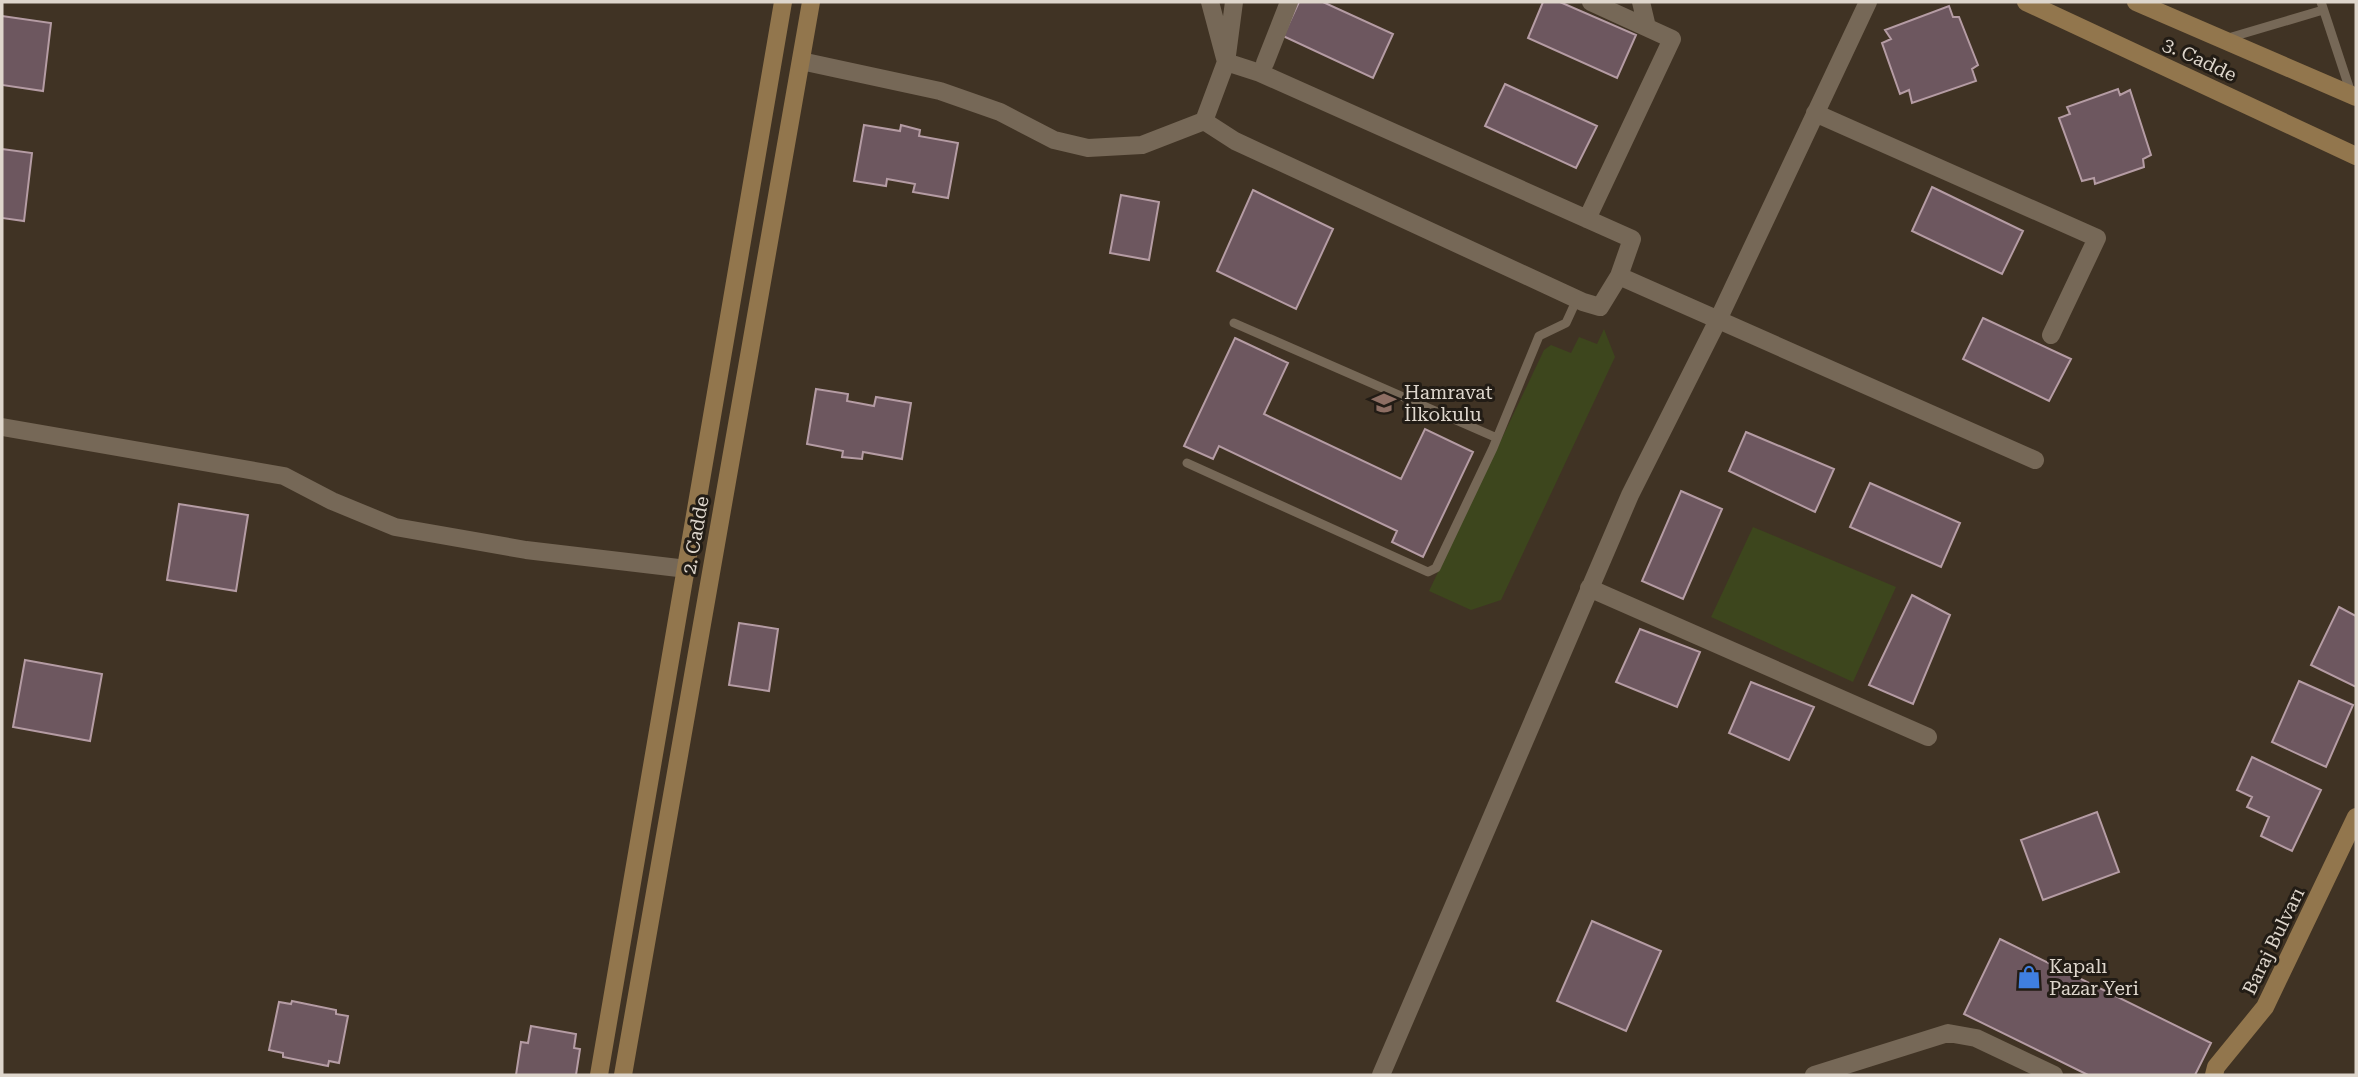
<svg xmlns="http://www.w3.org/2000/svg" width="2358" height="1077" viewBox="0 0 2358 1077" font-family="'Roboto Serif',serif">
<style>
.green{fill:#3d461d}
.building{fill:#6d575f;stroke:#b59ca4;stroke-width:2}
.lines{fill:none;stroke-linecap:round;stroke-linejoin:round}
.service{stroke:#766857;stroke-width:9}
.minor{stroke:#766857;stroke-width:18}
.secondary{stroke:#92764d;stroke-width:18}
.labels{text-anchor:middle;stroke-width:6;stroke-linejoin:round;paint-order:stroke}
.street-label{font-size:19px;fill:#ded6cc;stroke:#221c15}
.poi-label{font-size:19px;fill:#ded6cc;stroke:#221c15;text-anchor:start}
</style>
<rect width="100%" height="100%" fill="#403324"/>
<!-- green -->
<path class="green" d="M1604 329 1615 357 1501 600 1471 610 1429 591 1544 350 1551 345 1571 353 1579 337 1597 344Z
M1753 527 1896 587 1853 682 1711 617Z"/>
<!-- building -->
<path class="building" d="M1299 2H1323L1393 34 1373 78 1283 36Z
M1543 2H1560L1636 35 1617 78 1528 38Z
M1949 6 1953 17H1959L1978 65 1972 69 1976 81 1912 103 1909 90 1900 94 1882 43 1891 39 1885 30Z
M2 16 51 23 43 91 2 85Z
M1505 84 1597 126 1576 168 1485 126Z
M2118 89 2120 95 2130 90 2151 155 2143 159 2144 167 2095 184 2094 178 2082 181 2059 118 2070 114 2067 107Z
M864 125 900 131 901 125 920 130 919 136 958 143 948 198 913 192 915 184 887 179 886 186 854 181Z
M2 149 32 153 24 221 2 218Z
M1932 187 2023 231 2002 274 1912 231Z
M1253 190 1333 229 1296 309 1217 271Z
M1121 195 1159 202 1149 260 1110 253Z
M1983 318 2071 359 2049 401 1963 359Z
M1235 338 1288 363 1264 414 1401 479 1425 429 1473 452 1423 557 1392 542 1397 531 1219 446 1213 459 1184 446Z
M816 389 848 394 847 401 874 406 876 397 911 403 902 459 863 452 862 459 842 457 843 451 807 444Z
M1746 432 1834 469 1815 512 1729 471Z
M1870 483 1960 523 1941 567 1850 527Z
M1681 491 1722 509 1683 599 1642 581Z
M179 504 248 515 236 591 167 580Z
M1912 595 1950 615 1913 704 1869 685Z
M2339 607 2356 616V687L2311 665Z
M739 623 778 629 769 691 729 685Z
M1640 629 1700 652 1677 707 1616 682Z
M25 660 102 674 90 741 13 727Z
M2299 681 2353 705 2326 767 2272 742Z
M1751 682 1814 707 1789 760 1729 733Z
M2252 757 2321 790 2292 851 2261 836 2269 817 2247 807 2252 797 2237 790Z
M2097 812 2119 872 2043 900 2021 840Z
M1592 921 1661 951 1626 1031 1557 1001Z
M2000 939 2211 1043 2195 1075H2088L1964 1014Z
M292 1001 336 1010V1014L348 1016 339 1063 329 1061 328 1066 283 1057V1053L269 1050 279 1002 291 1004Z
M531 1026 576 1034 574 1048 580 1049 576 1075H516L521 1042 528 1043Z"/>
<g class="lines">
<!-- service -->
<path class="service" d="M2321 2 2351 93
M2225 39 2323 10
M1234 323 1497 438
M1187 463 1428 572 1436 568 1493 448 1539 336 1566 323 1577 299"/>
<!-- minor -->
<path class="minor" d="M1210 2 1226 62
M1641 2 1647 27
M1227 55 1234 2
M801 61 940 91 1000 112 1054 140 1088 148 1142 145 1204 121
M1226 62 1260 73 1632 239 1619 276 1600 307 1583 302 1235 141 1204 121Z
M1265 63 1289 2
M1815 113 2097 238 2051 335
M1587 219 1672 39 1591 2
M1619 276 2035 460
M2 427 284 476 332 501 395 527 526 550 687 569
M1589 588 1928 737
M1381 1075 1630 495 1718 320 1868 2
M1814 1075 1948 1033 1976 1038 2054 1075"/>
<!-- secondary -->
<path class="secondary" d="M2026 2 2356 156
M2136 2 2356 97
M599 1075 783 2
M623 1075 811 2
M2214 1075 2216 1067 2265 1007 2356 817"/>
</g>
<!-- icons -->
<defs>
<g id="school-bare" transform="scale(1.89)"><path d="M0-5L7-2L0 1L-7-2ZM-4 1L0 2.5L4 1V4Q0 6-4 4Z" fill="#8d6e63" stroke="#221c15" stroke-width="2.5" paint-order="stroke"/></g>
<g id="shop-bare" transform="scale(1.89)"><path d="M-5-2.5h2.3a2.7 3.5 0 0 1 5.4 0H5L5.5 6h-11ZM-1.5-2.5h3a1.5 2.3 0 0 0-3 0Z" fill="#3f7fe0" stroke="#221c15" stroke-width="2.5" paint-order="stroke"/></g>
</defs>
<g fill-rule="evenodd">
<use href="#school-bare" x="1384" y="403"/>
<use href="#shop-bare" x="2029" y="977"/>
</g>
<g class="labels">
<!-- street labels -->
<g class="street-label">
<text transform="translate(2200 59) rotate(25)" y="7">3. Cadde</text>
<text transform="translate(695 535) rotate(-80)" y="7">2. Cadde</text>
<text transform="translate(2273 941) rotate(-64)" y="7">Baraj Bulvarı</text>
</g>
<!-- poi labels -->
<g class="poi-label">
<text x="1404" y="399">Hamravat<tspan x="1404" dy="22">İlkokulu</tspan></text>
<text x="2049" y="973">Kapalı<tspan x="2049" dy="22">Pazar Yeri</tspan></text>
</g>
</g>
<!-- border -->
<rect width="2358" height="1077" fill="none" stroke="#ded6cc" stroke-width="7"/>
</svg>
